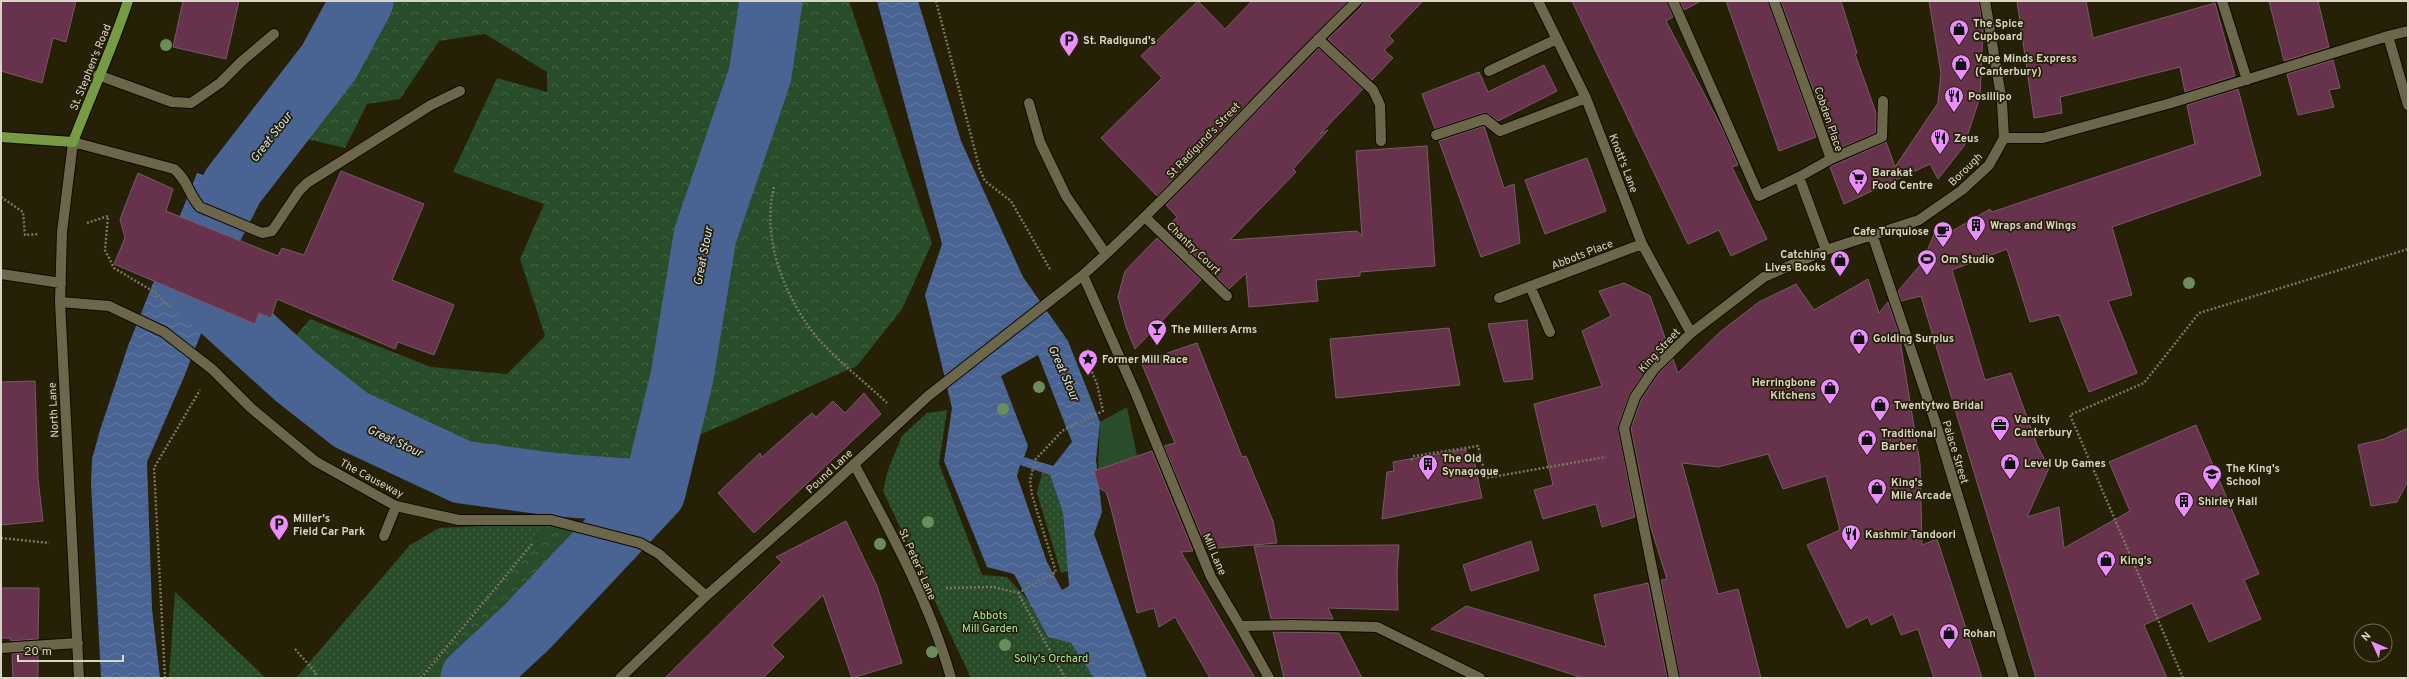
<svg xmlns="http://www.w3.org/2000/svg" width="2409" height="679" viewBox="0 0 2409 679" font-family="Overpass,sans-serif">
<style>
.grass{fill:#294c2a}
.forest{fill:url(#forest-crowns)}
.garden{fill:url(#garden-dots)}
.water{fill:url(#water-waves);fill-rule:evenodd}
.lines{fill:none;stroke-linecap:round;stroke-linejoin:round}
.river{stroke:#496392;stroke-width:63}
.building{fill:#66324c;stroke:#785b68}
.minor-casing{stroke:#0e0900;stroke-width:12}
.major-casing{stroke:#0e0900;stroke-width:12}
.path{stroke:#797560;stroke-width:2.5;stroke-dasharray:2 2;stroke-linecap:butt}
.minor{stroke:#6c674b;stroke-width:10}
.major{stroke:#769b43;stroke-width:10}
.tree{fill:#6b8d5d}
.labels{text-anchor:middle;stroke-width:3.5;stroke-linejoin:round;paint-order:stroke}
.poi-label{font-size:11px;font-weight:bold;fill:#d8d5c6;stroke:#252006;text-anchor:start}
.street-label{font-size:11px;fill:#d8d5c6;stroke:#252006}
.park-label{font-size:11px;fill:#a4e7a5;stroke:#252006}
.water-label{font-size:12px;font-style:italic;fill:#d9e1f0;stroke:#252006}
</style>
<defs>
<pattern id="forest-crowns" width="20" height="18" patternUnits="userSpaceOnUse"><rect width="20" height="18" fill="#294c2a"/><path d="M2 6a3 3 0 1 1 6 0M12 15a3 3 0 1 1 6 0" fill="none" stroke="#476547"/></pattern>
<pattern id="garden-dots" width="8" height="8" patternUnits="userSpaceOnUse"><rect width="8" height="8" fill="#294c2a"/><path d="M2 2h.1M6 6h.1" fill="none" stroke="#476547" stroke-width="1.8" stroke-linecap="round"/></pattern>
<pattern id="water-waves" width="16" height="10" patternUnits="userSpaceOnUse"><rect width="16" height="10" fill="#496392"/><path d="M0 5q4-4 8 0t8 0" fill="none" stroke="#6278a0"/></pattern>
</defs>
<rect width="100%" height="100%" fill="#252006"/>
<!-- grass -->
<path class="grass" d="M1127 407 1137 456 1098 470 1100 422Z"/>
<!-- forest -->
<path class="forest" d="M381 1H849L932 243 902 309 857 366 615 472 508 467 437 449 356 411 283 351 310 319 431 367 507 374 545 336 520 259 544 204 453 172 497 78 547 92V72L485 34 439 41 400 99 367 104 345 148 289 135 359 47Z
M549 523 624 539 497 678H422Z"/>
<!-- garden -->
<path class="garden" d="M947 410 939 464 982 575 1007 577 1029 601 1048 637 1071 643 1094 678H971L883 491 888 470 902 436 927 413Z
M1042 473 1050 475 1063 513 1068 571 1061 573 1037 493Z
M549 523 421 678H296L410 545 439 528Z
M175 592 266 678H169Z"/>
<!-- water -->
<path class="water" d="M877 1H918L961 141 1023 277 1068 341 1100 422 1096 460 1102 512 1094 534 1147 678H1094L1071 643 1048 637 1014 574 987 567 944 461 952 408 925 295 942 244ZM1038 355 1072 442 1053 466 1024 457 1028 446 1001 376ZM1020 465 1050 475 1063 513 1069 586 1062 590 1047 562 1017 476Z
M197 173 256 193 184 377 147 462 152 609 160 678H101L91 483 92 459 100 430 128 346Z"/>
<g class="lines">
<!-- river -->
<path class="river" d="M193 264 233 186 329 62 362 1
M186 277 295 376 351 420 462 472 558 485 654 492
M472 678 528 626 654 492 682 377 705 236 760 75 771 1"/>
</g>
<!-- building -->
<path class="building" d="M1 1H76L66 42 53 38 42 83 1 71Z
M183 1H239L226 59 173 47Z
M1198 1 1225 29 1252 1H1348L1157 196 1101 138 1162 78 1141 56Z
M1363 1H1423L1389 36 1394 41 1384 50 1393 58 1372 80 1328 39 1362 6Z
M1572 1H1667L1673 17 1666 21 1724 132 1738 165 1732 167 1767 239 1731 256 1719 230 1688 244Z
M1680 1H1701L1684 10Z
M1726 1H1768L1816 137 1779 151Z
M1781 1H1841L1857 53 1855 54 1876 113V133L1835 150Z
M1929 1H1979L1983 30 1980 97 1964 146 1938 179 1930 164 1844 204 1830 167 1886 142 1895 167 1938 103 1941 73Z
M2017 1H2086L2093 38 2215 3 2235 76 2185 92 2180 67 2060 97 2062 113 2034 118Z
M2269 1H2318L2329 47 2284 61Z
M1319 48 1363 89 1320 134 1328 130 1293 169 1296 172 1230 240 1357 231 1362 236 1356 151 1427 146 1435 266 1360 272V276L1316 280 1318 301 1249 307 1246 273 1229 289 1166 228 1177 217 1166 205Z
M2333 60 2340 88 2329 90 2334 107 2298 115 2287 74Z
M1544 65 1557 91 1498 121 1489 114 1483 113 1435 129 1422 94 1479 72 1488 92Z
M2238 89 2261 175 2112 227 2132 295 2108 301 2137 373 2089 392 2059 315 2030 322 2007 249 1952 270 1985 380 2011 373 2037 445 2049 468 2027 517 2059 507 2064 548 2130 511 2109 462 2196 425 2259 574 2244 580 2261 619 2209 642 2192 603 2144 625 2167 678H2036L1921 296 1901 301 1898 291 1922 263 1938 225 1942 237 1990 209 1992 212 2195 144 2187 105Z
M1484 126 1504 188 1514 184 1520 243 1481 257 1439 141Z
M1587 158 1606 211 1545 234 1525 180Z
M341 171 424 204 392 280 454 305 434 355 398 342 395 349 277 299 271 318 259 313 255 324 114 264 125 238 120 219 138 173 173 189 166 211 278 256 282 248 304 255Z
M1157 238 1201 280 1135 349 1126 327 1118 297 1125 271Z
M1868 279 1879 313 1888 302 1899 334 1920 463 1922 545 1937 539 1982 678H1934L1918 629 1901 635 1893 614 1871 625 1868 617 1847 628 1807 545 1840 530 1826 476 1783 489 1768 454 1718 467 1682 463 1718 594 1738 589 1761 678H1680L1661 580 1667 579 1651 528 1631 428 1641 400 1659 373 1673 359 1678 373 1720 332 1759 302 1796 284 1814 310Z
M1624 283 1650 296 1668 346 1649 365 1630 393 1618 426 1635 517 1602 527 1596 504 1543 519 1534 490 1553 485 1534 404 1602 386 1582 331 1611 316 1599 291Z
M1527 320 1533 379 1504 382 1488 324Z
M1449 328 1460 385 1336 398 1330 339Z
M1197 343 1242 457 1246 456 1273 521 1277 543 1207 549 1164 446 1175 443 1141 362Z
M35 381 38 479 43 521 1 525V382Z
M864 393 881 414 754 533 718 493 760 453 762 457 812 413 816 417 833 401 845 413Z
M2408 428V481L2397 502 2371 506 2358 445 2384 439Z
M1466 449V455H1473L1482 498 1382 519 1387 472 1394 471 1393 462Z
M1152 451 1193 551 1181 552 1255 678H1210L1175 617 1159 627 1154 608 1137 613 1111 508 1106 492 1099 488 1094 471Z
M846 521 877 586 902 663 852 678 823 595 772 645 784 657 763 678H665L782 562 776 557Z
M1531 541 1539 570 1471 591 1463 565Z
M1399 545 1397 571 1398 610 1328 608 1333 619H1271L1254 546Z
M1648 583 1667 678H1583L1431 629 1466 606 1606 647 1594 595Z
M1 588H39L38 639 11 641 10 638H1Z
M1273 632 1339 633 1362 678H1284Z
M38 652V678H13L12 654Z"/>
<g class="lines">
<!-- minor casing -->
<g class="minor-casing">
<path id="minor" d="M1538 1 1586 98 1642 244 1691 333
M1673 1 1759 196 1799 177
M1774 1 1831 159 1799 177 1826 250
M2222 1 2247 80
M2408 31 2388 36 2408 105
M1318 39 1373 90 1380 105 1381 141
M1489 71 1557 39
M98 75 172 102 191 103 220 83 242 61 274 34
M1029 103 1040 142 1066 196 1106 254
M1436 135 1485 119 1500 131 1586 98
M2004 138H2043L2171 103 2388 36
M1831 159 1882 137 1883 101
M1146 218 1227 296
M1872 234 1934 418 2014 678
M1 274 61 283
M1083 275 1136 394 1211 577 1240 626 1293 625 1377 627 1480 678
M1530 286 1550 332
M1499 298 1642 244
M60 302 109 306 164 332 212 369 251 408 315 461 396 506 459 520H551L640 543 659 554 706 596
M854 464C891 532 930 603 951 678
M384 536 396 506
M1240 626 1269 678
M1 648 78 643
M79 678 60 302 62 232 73 142 174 169C187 179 189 195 200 207L262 233 272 231 299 191 307 183 431 105 460 91
M620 678 706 596 823 493 928 396 1083 275C1179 189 1264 91 1357 1
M1674 678 1624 428 1635 397 1654 369 1691 333 1764 277 1826 250 1919 220 1962 190 1989 165 2004 138 2002 102 1985 1"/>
</g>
<!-- major casing -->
<g class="major-casing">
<path id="major" d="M1 137 73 142C91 95 112 49 128 1"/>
</g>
<!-- path -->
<path class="path" d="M936 1 980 170 985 181 1011 201 1051 271
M774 187C762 235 781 287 809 327 827 353 863 380 887 403
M1 197 23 212 25 235 39 234
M87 223 108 216 105 250 114 268 156 293 170 307
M1411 460 1414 456 1478 446 1486 478 1606 457
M1 538 49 543
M946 588 994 587 1018 593 1065 678
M1018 593 1056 572 1032 495 1030 481 1035 460 1062 431 1103 411 1097 384 1087 360 1088 347
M295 649 316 673 315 678
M165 678 154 468 200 390
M421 678 532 544
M2183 678 2070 415 2144 383 2199 313 2408 249"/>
<!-- minor -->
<use href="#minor" class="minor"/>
<!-- major -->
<use href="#major" class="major"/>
</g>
<!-- trees -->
<g class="tree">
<circle cx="166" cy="45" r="6"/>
<circle cx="2189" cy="283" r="6"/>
<circle cx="1039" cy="387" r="6"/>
<circle cx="1003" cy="409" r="6"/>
<circle cx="928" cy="522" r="6"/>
<circle cx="880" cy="544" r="6"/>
<circle cx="1005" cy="645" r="6"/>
<circle cx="932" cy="652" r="6"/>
</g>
<!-- icons -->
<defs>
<g id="shop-pin" transform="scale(1)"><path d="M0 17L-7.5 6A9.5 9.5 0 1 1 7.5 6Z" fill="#ea8dfd" stroke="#252006"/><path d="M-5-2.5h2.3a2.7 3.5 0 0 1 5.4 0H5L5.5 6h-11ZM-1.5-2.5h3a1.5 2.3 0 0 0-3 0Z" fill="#111"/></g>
<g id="parking-pin" transform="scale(1)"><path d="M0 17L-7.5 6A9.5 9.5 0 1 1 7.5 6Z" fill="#ea8dfd" stroke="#252006"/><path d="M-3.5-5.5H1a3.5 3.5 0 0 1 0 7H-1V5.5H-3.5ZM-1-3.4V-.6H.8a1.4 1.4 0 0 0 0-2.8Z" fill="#111"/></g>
<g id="restaurant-pin" transform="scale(1)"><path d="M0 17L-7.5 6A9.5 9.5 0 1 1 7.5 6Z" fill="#ea8dfd" stroke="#252006"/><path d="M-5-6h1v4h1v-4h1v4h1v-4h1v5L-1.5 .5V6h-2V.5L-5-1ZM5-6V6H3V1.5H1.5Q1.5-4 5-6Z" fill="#111"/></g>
<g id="supermarket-pin" transform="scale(1)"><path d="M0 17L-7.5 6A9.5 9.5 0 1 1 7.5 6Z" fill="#ea8dfd" stroke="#252006"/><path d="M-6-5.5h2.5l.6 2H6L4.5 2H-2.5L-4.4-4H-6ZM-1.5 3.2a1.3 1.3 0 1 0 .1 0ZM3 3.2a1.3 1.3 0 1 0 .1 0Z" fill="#111"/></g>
<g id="building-pin" transform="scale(1)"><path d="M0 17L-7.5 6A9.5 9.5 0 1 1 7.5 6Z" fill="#ea8dfd" stroke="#252006"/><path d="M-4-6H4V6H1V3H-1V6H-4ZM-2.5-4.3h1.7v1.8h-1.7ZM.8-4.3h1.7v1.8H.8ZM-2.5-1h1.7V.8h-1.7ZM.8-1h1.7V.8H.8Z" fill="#111"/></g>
<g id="cafe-pin" transform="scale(1)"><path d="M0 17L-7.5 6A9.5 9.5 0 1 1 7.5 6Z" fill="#ea8dfd" stroke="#252006"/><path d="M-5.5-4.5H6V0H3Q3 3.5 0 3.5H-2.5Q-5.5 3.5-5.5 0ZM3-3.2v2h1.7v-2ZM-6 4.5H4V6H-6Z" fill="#111"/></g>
<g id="stadium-pin" transform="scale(1)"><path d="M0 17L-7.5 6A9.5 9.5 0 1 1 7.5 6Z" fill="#ea8dfd" stroke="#252006"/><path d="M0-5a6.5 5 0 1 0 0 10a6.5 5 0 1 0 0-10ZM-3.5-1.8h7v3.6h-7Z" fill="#111"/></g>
<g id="bar-pin" transform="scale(1)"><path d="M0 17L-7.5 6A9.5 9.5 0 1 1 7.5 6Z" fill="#ea8dfd" stroke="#252006"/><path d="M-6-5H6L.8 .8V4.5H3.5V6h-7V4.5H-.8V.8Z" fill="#111"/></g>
<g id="sight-pin" transform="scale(1)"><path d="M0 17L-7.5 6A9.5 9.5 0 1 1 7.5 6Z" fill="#ea8dfd" stroke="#252006"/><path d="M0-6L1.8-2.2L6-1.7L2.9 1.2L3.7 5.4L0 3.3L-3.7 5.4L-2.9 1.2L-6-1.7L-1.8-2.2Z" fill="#111"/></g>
<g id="office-pin" transform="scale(1)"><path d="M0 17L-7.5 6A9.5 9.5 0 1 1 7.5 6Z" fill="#ea8dfd" stroke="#252006"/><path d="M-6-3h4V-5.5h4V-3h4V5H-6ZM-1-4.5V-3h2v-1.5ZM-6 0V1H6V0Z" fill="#111"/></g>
<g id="school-pin" transform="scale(1)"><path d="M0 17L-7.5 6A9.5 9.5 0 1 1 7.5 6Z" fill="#ea8dfd" stroke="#252006"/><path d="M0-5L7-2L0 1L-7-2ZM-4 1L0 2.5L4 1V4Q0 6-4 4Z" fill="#111"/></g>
</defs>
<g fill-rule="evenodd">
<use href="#shop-pin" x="1959" y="29"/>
<use href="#parking-pin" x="1069" y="40"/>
<use href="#shop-pin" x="1961" y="64"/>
<use href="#restaurant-pin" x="1954" y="96"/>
<use href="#restaurant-pin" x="1940" y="138"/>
<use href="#supermarket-pin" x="1858" y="178"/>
<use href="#building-pin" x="1976" y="225"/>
<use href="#cafe-pin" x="1943" y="231"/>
<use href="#stadium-pin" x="1927" y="259"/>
<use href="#shop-pin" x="1840" y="260"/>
<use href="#bar-pin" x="1157" y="329"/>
<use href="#shop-pin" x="1859" y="338"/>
<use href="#sight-pin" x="1088" y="359"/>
<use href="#shop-pin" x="1830" y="388"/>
<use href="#shop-pin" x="1880" y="405"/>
<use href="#office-pin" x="2000" y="425"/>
<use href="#shop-pin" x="1867" y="439"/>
<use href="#shop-pin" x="2010" y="463"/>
<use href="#building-pin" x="1428" y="464"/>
<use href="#school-pin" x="2212" y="474"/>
<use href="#shop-pin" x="1877" y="488"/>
<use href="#building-pin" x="2184" y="501"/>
<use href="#parking-pin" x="279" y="524"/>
<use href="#restaurant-pin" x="1851" y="534"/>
<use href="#shop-pin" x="2106" y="560"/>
<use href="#shop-pin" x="1949" y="633"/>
</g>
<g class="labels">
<!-- poi labels -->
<g class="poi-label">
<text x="1973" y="27">The Spice<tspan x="1973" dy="13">Cupboard</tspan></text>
<text x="1083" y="44">St. Radigund's</text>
<text x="1975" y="62">Vape Minds Express<tspan x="1975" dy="13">(Canterbury)</tspan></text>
<text x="1968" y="100">Posillipo</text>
<text x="1954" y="142">Zeus</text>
<text x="1872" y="176">Barakat<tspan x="1872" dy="13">Food Centre</tspan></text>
<text x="1990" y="229">Wraps and Wings</text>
<text x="1929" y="235" text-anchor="end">Cafe Turquiose</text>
<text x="1826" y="258" text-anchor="end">Catching<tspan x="1826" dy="13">Lives Books</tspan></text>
<text x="1941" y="263">Om Studio</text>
<text x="1171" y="333">The Millers Arms</text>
<text x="1873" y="342">Golding Surplus</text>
<text x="1102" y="363">Former Mill Race</text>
<text x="1816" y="386" text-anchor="end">Herringbone<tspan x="1816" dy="13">Kitchens</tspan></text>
<text x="1894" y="409">Twentytwo Bridal</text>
<text x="2014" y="423">Varsity<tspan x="2014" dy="13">Canterbury</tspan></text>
<text x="1881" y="437">Traditional<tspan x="1881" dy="13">Barber</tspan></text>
<text x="1442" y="462">The Old<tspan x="1442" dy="13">Synagogue</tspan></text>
<text x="2024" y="467">Level Up Games</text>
<text x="2226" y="472">The King's<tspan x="2226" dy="13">School</tspan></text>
<text x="1891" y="486">King's<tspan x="1891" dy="13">Mile Arcade</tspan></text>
<text x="2198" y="505">Shirley Hall</text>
<text x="293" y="522">Miller's<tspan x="293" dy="13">Field Car Park</tspan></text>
<text x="1865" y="538">Kashmir Tandoori</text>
<text x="2120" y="564">King's</text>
<text x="1963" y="637">Rohan</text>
</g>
<!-- street labels -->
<g class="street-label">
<text transform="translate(90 67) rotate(-68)" y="4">St. Stephen's Road</text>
<text transform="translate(1829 119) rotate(71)" y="4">Cobden Place</text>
<text transform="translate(1203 140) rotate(-46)" y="4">St Radigund's Street</text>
<text transform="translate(1624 163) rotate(69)" y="4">Knott's Lane</text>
<text transform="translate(1965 169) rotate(-44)" y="4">Borough</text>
<text transform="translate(1194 248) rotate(44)" y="4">Chantry Court</text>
<text transform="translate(1582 254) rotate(-21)" y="4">Abbots Place</text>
<text transform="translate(1659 350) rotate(-47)" y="4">King Street</text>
<text transform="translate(53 410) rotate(-93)" y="4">North Lane</text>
<text transform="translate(1956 452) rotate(73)" y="4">Palace Street</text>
<text transform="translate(829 471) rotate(-43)" y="4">Pound Lane</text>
<text transform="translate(372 478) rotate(28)" y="4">The Causeway</text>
<text transform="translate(1215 554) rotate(67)" y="4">Mill Lane</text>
<text transform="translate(918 564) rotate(66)" y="4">St. Peter's Lane</text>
</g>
<!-- park labels -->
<g class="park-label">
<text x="990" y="619">Abbots<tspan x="990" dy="13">Mill Garden</tspan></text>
<text x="1051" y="662">Solly's Orchard</text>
</g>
<!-- water labels -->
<g class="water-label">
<text transform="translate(271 137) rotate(-52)" y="4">Great Stour</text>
<text transform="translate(703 256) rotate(-79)" y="4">Great Stour</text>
<text transform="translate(1064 373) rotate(66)" y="4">Great Stour</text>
<text transform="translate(395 441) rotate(25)" y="4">Great Stour</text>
</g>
</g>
<!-- border -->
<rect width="2409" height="679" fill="none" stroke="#d8d5c6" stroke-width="4"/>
<!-- north arrow -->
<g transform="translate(2373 643) rotate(314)"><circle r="19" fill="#252006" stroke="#6d6853"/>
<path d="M0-3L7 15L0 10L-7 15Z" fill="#ea8dfd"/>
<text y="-6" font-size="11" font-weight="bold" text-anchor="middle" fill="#d8d5c6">N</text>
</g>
<!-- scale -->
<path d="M18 655v6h105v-6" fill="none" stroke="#d8d5c6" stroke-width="2"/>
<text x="24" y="655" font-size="12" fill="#d8d5c6" stroke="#252006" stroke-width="3" paint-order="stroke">20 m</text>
</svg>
